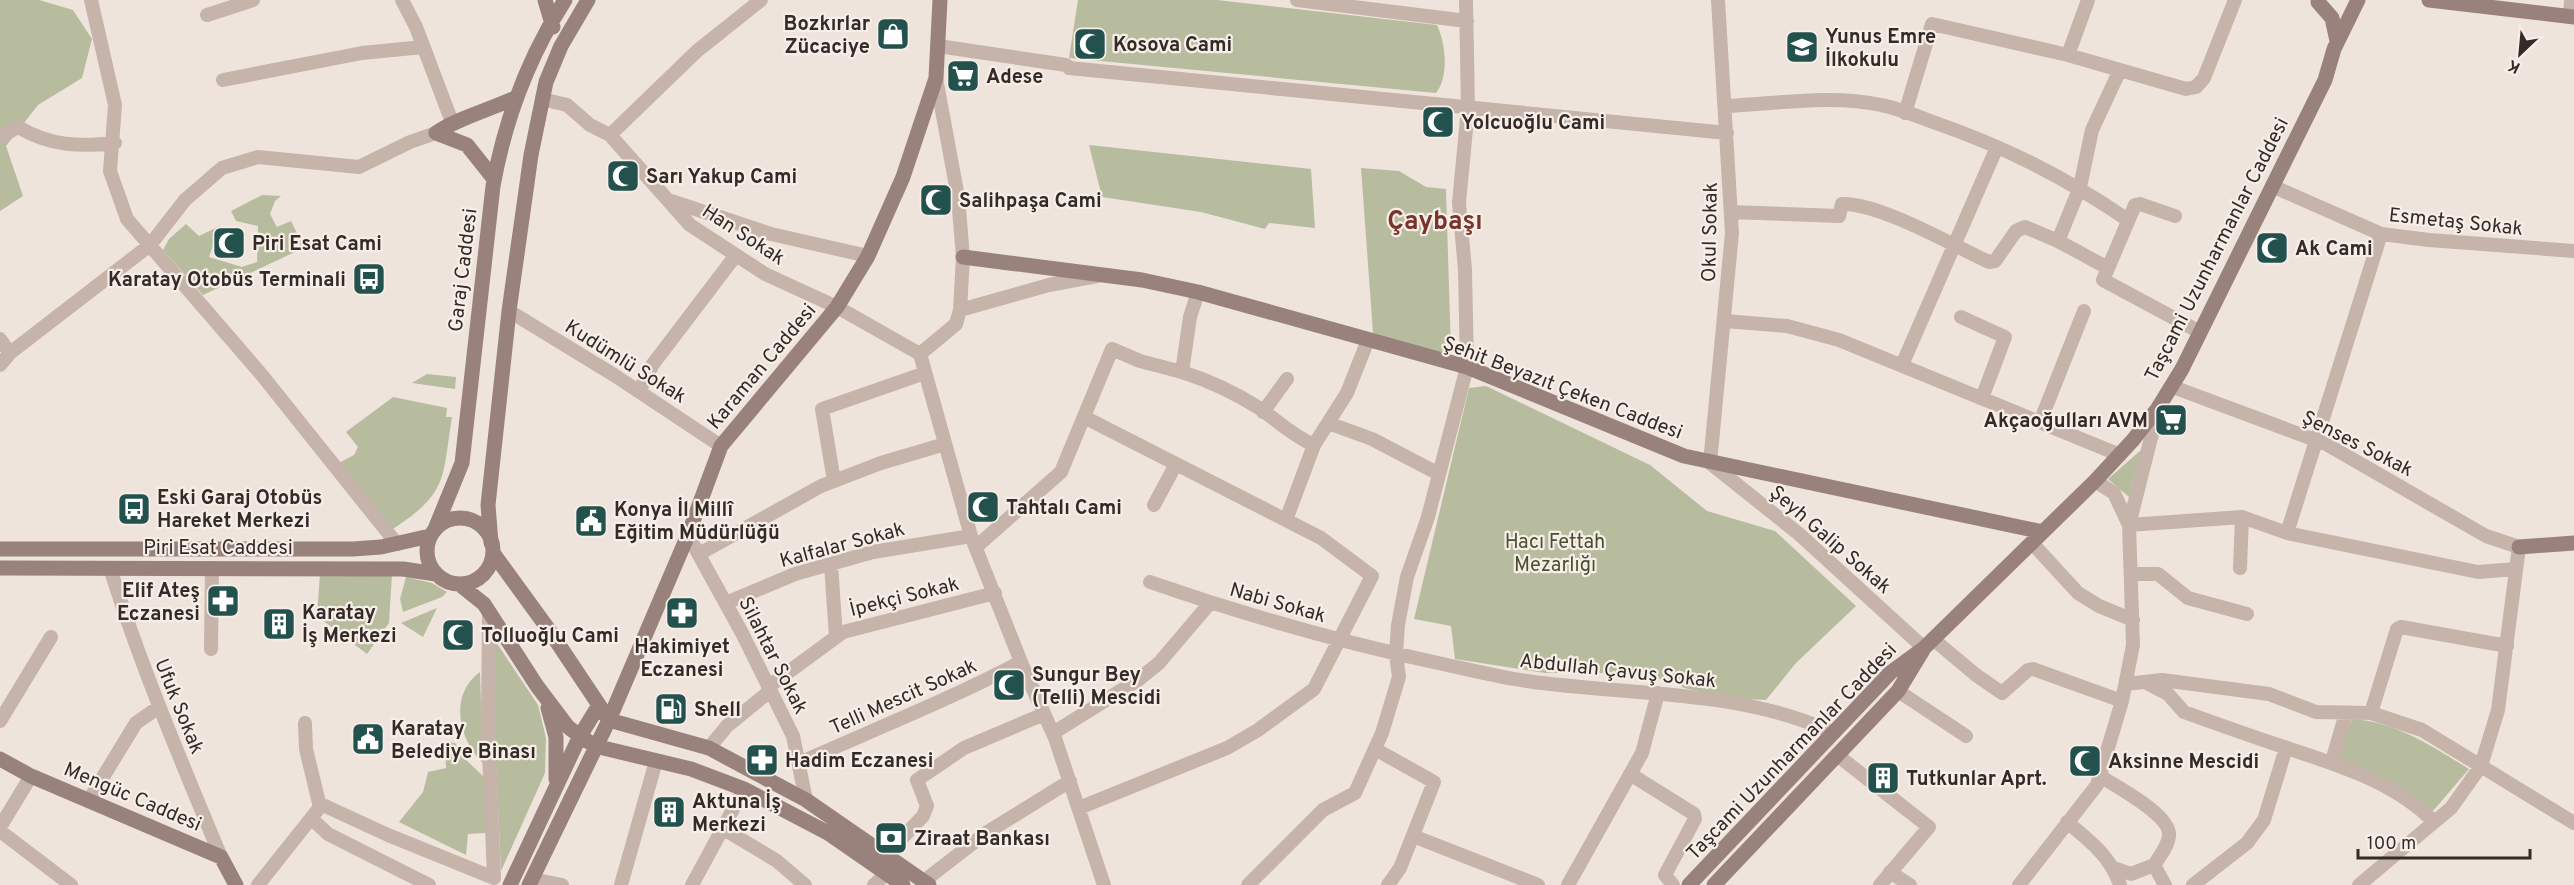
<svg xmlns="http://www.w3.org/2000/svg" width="2574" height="885" viewBox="0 0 2574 885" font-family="Overpass,sans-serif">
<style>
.green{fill:#b7bc9e}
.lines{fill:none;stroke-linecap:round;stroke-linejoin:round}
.street{stroke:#c6b3aa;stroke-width:14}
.secondary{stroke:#99827b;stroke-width:15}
.labels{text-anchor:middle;stroke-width:4.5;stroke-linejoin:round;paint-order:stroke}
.poi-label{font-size:20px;font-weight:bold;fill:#342b28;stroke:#f7eee8;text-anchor:start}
.street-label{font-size:20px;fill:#342b28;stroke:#f7eee8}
.park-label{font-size:20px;fill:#48502f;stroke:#f7eee8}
.district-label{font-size:26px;font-weight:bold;fill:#7a322a;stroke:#f7eee8}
</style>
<rect width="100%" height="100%" fill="#efe4dc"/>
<!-- green -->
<path class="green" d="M0 0H39L73 10 92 39 82 78 38 105 6 146 23 196 0 211Z
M1078 0H1217L1437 25C1446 44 1449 76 1436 93L1069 58Z
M1089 145 1311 169 1315 228 1269 223 1265 229 1201 212 1102 197Z
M1361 168 1399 171 1426 187 1446 189 1451 352 1429 353 1373 333Z
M262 195 281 196 275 201 270 214 277 227 291 221 302 243 297 251 203 295 163 250 169 239 186 224 199 236 220 226 209 257 242 267 257 262 258 226 236 221 231 211Z
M427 374 456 377 455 389 412 383Z
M1486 386 1650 465 1707 511 1775 531 1856 606 1796 663 1766 700 1730 698 1684 688 1674 681 1621 673H1545L1455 659 1451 626 1414 619 1469 388Z
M393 397 447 408 446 417H452C442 479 449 492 393 529L339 463 354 455 358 447 346 432Z
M2141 450 2129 497 2108 479Z
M320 573 392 574 389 623 367 654 317 616Z
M406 577 432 583 447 592 442 597 403 612 400 599Z
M437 608 423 637 401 623Z
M490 633 538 705 546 738 545 773 501 871Z
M480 672 483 763C459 740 448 695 480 672Z
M2352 719C2396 722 2432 746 2469 769L2433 811 2373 774 2337 760Z
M445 742 455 743 463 757 484 777 486 833 468 834 466 855 399 822 423 792 428 772 446 768Z"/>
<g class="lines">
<!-- street -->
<path class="street" d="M91 0 115 105 110 171 127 219 261 374 397 544
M402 0 416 27 452 122
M1297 0 1467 21
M1718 0 1732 233 1710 463 1799 534 1924 648
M207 15 253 0
M2570 16 2571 0
M938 46 1066 65 1069 68 1727 133
M2068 55 2088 0
M223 80 362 53 423 47
M542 99 567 105 590 125 610 135 690 225 765 274 837 307 920 354
M1725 106C1775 104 1831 94 1881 105 1898 108 1916 116 1933 122 2005 147 2065 177 2128 220
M1905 113 1932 24 2068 55 2186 89 2196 87 2204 78 2235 0
M610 135 697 51 761 0
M0 137 18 127C50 146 79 147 115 143
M2272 186 2381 234 2429 240 2574 251
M671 201 771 234 868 256
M1731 212 1839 216 1842 204C1880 203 1952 245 1989 262L1995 261 2016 231 2025 227 2058 241
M2175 216 2140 204 2135 205 2103 280 2200 332
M2108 268 2058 241 2080 187 2092 130 2119 72
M1198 292 1190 317 1182 372C1210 381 1234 392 1259 408 1278 421 1293 436 1314 445L1286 520
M960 310 1049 285 1097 276
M509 311 614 375 721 446
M1961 317 2005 337 1982 398
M1725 321 1787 326 1839 340 2120 455
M0 339 10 353
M920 354 971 536 1023 667 1055 738 1104 885
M920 354 956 324 960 310 963 257 958 197 936 78
M0 365 10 353 150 245 185 200 222 168 258 157 359 167 410 142 436 133
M1902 365 1997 147
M2173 387 2326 444 2486 536 2519 547 2498 710 2481 766 2451 808 2359 885
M639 391 653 364 736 255
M1263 412 1287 379
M2040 422 2084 311
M1328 423 1372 439 1439 474
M1314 445 1347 393 1368 340
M834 481 822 409 925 373
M2095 481 2114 493 2129 525 2242 517 2287 533 2478 572 2516 569
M1154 505 1176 464
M2287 533 2381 234
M688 535 742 633 793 736 806 800
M2032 543 2078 593 2099 606 2133 620
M976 547 1061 472 1112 349 1140 361 1182 372
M699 554 821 486 881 463 945 444
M831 564 836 637
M110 568C141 667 181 761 221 857
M2240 568 2242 517
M2132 574H2158L2188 598 2247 614
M1150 582C1245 615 1340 642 1438 663 1467 669 1497 677 1527 681 1630 696 1737 688 1834 733
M726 603 795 574 873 552 971 536
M1933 639 1976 675 2002 693 2028 670 2033 669 2122 701
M211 649 212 568
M2147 683 2168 694 2184 712C2217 724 2251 736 2284 747 2337 765 2394 781 2434 822
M2126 684 2162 680 2269 694 2316 712 2371 713 2422 730 2574 823
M768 687 843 632 995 593
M1898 691 1966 736
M2371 713 2397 629 2401 627 2507 646
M0 721 51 637
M305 723 306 749 320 807
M1053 733 1138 680 1159 663 1210 603
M709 748 727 726 770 691
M1375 749 1434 782 1400 868 1388 885
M1837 755 1929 827 1880 885
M2332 761 2346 713
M799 763C873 730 949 700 1021 662
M1630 774 1694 814 1695 819 1665 875 1673 885
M2100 776C2115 786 2172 815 2169 836 2168 846 2160 856 2154 865
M89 800 136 723 159 707
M1079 808 1227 748 1258 730 1314 689 1372 576 1321 538 1084 417
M311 818 328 834 429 885
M2067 822C2089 840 2111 857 2120 885
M0 827 31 776
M722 828 777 861 805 885
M0 831 71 885
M1413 836 1538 885
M887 854 923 816 927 806 917 780 964 748 1044 714
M2114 868 2131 874 2154 865 2165 885
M1890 872 1910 885
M532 879 562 885
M924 881 986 833 1070 781
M258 885 320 807 325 806 388 835 494 878 488 728 489 612
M621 885 656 761
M692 885 744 789
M874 885 887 873
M1248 885 1323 810 1355 793 1382 733 1399 677 1396 654 1398 625 1407 577 1428 517 1467 367 1465 270 1459 203 1468 108 1466 0
M1568 885 1642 753 1658 693
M2019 885 2097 785 2122 701 2133 645 2129 525 2158 410
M2193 885 2247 843 2264 820 2286 748"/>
<!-- secondary -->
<path class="secondary" d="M545 0 553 27
M2429 0 2574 17
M2318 2 2332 18 2337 41
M436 133C458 118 489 110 515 98
M436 133 467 145 494 179
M963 257 1142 280 1198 292 1467 367 1684 456 2043 532
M427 551a33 33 0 1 1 66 0a33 33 0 1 1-66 0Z
M435 529 462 463 493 186C505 119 528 58 565 0
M491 543 488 505 509 311 531 155 546 82 561 46 588 0
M2519 547 2574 543
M0 549H353L381 547 430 536
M493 553 549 630 609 720
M0 568 403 569 436 574
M459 584 484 604 537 686 568 727 580 736 595 746 691 769 744 789 828 833 903 885
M548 708 556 737V779
M609 720 709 748 806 800 929 885
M0 759 31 776 221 857 236 885
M510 885 580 736 599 705
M529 885 609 720 688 535 721 446 837 307 868 256 903 177 936 78 940 0
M1689 885 1890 673 1924 648 2095 481 2133 440 2158 408 2182 369 2325 80 2334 49 2358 0
M1714 885 1898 691 1923 650"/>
</g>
<!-- icons -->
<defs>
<g id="shop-square" transform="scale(1.725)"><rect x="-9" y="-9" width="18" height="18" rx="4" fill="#23514e" stroke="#f7eee8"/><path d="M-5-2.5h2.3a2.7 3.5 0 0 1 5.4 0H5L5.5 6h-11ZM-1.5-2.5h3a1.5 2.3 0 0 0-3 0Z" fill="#fff"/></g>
<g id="mosque-square" transform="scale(1.725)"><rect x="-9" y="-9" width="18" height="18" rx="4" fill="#23514e" stroke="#f7eee8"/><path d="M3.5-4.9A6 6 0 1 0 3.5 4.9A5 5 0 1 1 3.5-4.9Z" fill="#fff"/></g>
<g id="school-square" transform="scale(1.725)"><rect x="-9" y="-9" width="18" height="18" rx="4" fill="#23514e" stroke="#f7eee8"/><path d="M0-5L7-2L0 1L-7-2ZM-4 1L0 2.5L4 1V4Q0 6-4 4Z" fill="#fff"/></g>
<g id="supermarket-square" transform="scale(1.725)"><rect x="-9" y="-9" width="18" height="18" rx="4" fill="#23514e" stroke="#f7eee8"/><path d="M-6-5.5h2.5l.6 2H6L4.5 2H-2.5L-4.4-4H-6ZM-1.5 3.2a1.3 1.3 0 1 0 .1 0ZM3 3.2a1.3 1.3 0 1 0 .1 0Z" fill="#fff"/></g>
<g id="bus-square" transform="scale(1.725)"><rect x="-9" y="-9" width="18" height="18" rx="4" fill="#23514e" stroke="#f7eee8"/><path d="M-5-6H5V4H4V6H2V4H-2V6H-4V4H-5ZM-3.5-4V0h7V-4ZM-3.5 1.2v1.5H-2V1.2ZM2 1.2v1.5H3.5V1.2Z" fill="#fff"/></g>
<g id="civic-square" transform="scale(1.725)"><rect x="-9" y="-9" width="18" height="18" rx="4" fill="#23514e" stroke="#f7eee8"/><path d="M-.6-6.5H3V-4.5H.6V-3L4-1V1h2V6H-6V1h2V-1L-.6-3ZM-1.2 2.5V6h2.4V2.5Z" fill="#fff"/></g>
<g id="pharmacy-square" transform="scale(1.725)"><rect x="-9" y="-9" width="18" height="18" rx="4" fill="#23514e" stroke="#f7eee8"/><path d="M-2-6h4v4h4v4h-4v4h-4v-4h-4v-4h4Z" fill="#fff"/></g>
<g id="building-square" transform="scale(1.725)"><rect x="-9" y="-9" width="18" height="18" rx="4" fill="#23514e" stroke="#f7eee8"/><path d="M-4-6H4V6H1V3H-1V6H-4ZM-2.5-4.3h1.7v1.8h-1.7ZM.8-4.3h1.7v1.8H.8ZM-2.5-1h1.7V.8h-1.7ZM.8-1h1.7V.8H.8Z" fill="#fff"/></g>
<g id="fuel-square" transform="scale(1.725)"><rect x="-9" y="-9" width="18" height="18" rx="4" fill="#23514e" stroke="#f7eee8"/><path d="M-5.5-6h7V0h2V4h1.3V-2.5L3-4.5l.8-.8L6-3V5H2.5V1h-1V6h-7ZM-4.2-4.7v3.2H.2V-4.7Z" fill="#fff"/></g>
<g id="bank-square" transform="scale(1.725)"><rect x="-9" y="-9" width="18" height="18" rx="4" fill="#23514e" stroke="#f7eee8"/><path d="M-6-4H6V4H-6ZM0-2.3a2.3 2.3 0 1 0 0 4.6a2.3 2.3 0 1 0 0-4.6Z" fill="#fff"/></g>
</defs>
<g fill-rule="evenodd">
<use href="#shop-square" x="893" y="34"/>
<use href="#mosque-square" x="1090" y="44"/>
<use href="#school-square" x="1802" y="47"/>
<use href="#supermarket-square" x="963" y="76"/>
<use href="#mosque-square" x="1438" y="122"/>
<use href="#mosque-square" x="623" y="176"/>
<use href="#mosque-square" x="936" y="200"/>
<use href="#mosque-square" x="229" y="243"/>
<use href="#mosque-square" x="2272" y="248"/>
<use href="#bus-square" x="369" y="279"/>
<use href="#supermarket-square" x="2171" y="420"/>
<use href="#mosque-square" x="983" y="507"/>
<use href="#bus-square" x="134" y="509"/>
<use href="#civic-square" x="591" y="521"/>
<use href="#pharmacy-square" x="223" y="601"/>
<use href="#pharmacy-square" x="682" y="613"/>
<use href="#building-square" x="279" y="624"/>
<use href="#mosque-square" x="458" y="635"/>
<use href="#mosque-square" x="1009" y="685"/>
<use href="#fuel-square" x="671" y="709"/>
<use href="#civic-square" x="368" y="739"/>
<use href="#pharmacy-square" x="762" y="760"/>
<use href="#mosque-square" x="2085" y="761"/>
<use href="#building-square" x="1883" y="778"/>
<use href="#building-square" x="669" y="812"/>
<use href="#bank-square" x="891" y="838"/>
</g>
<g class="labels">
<!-- poi labels -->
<g class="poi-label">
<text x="870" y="30" text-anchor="end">Bozkırlar<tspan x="870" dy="23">Zücaciye</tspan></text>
<text x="1825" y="43">Yunus Emre<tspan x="1825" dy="23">İlkokulu</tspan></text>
<text x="1113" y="51">Kosova Cami</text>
<text x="986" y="83">Adese</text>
<text x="1461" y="129">Yolcuoğlu Cami</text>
<text x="646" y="183">Sarı Yakup Cami</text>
<text x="959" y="207">Salihpaşa Cami</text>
<text x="252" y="250">Piri Esat Cami</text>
<text x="2295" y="255">Ak Cami</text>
<text x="346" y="286" text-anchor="end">Karatay Otobüs Terminali</text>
<text x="2148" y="427" text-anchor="end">Akçaoğulları AVM</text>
<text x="157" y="504">Eski Garaj Otobüs<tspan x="157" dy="23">Hareket Merkezi</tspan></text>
<text x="1006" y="514">Tahtalı Cami</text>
<text x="614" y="516">Konya İl Millî<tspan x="614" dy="23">Eğitim Müdürlüğü</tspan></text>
<text x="200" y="597" text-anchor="end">Elif Ateş<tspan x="200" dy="23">Eczanesi</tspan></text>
<text x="302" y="619">Karatay<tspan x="302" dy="23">İş Merkezi</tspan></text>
<text x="481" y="642">Tolluoğlu Cami</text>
<text x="682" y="653" text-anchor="middle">Hakimiyet<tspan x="682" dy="23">Eczanesi</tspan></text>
<text x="1032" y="681">Sungur Bey<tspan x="1032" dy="23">(Telli) Mescidi</tspan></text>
<text x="694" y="716">Shell</text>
<text x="391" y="735">Karatay<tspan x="391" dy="23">Belediye Binası</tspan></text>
<text x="785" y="767">Hadim Eczanesi</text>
<text x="2108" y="768">Aksinne Mescidi</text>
<text x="1906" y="785">Tutkunlar Aprt.</text>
<text x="692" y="808">Aktuna İş<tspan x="692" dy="23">Merkezi</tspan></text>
<text x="914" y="845">Ziraat Bankası</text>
</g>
<!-- street labels -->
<g class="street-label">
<text transform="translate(2456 221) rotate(6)" y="7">Esmetaş Sokak</text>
<text transform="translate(1709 232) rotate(-89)" y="7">Okul Sokak</text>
<text transform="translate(744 234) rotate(33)" y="7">Han Sokak</text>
<text transform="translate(2216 249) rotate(-63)" y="7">Taşcami Uzunharmanlar Caddesi</text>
<text transform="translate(462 270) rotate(-83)" y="7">Garaj Caddesi</text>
<text transform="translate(626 361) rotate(32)" y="7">Kudümlü Sokak</text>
<text transform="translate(761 366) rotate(-50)" y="7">Karaman Caddesi</text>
<text transform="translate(1563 387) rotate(21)" y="7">Şehit Beyazıt Çeken Caddesi</text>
<text transform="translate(2358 443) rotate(27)" y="7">Şenses Sokak</text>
<text transform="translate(1831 539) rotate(41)" y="7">Şeyh Galip Sokak</text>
<text transform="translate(842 544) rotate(-15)" y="7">Kalfalar Sokak</text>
<text x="218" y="554">Piri Esat Caddesi</text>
<text transform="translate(904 596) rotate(-14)" y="7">İpekçi Sokak</text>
<text transform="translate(1278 602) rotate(16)" y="7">Nabi Sokak</text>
<text transform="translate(774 655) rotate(63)" y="7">Silahtar Sokak</text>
<text transform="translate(1618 670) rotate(6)" y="7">Abdullah Çavuş Sokak</text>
<text transform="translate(903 696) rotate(-24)" y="7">Telli Mescit Sokak</text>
<text transform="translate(180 706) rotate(68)" y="7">Ufuk Sokak</text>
<text transform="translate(1791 751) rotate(-46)" y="7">Taşcami Uzunharmanlar Caddesi</text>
<text transform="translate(133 796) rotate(23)" y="7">Mengüc Caddesi</text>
</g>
<!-- park labels -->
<g class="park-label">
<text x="1555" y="548">Hacı Fettah<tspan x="1555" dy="23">Mezarlığı</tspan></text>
</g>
<!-- district labels -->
<g class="district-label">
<text x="1435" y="229">Çaybaşı</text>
</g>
</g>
<!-- north arrow -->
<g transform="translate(2520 54) rotate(206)" stroke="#f7eee8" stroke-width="4.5" paint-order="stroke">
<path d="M0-4.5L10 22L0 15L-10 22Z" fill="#342b28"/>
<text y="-9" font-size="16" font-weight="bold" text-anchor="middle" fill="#342b28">K</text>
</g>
<!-- scale -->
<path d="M2358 849v9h172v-9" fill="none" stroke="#342b28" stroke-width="3"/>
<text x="2367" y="849" font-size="18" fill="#342b28" stroke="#f7eee8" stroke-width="4.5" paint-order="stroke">100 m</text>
</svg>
